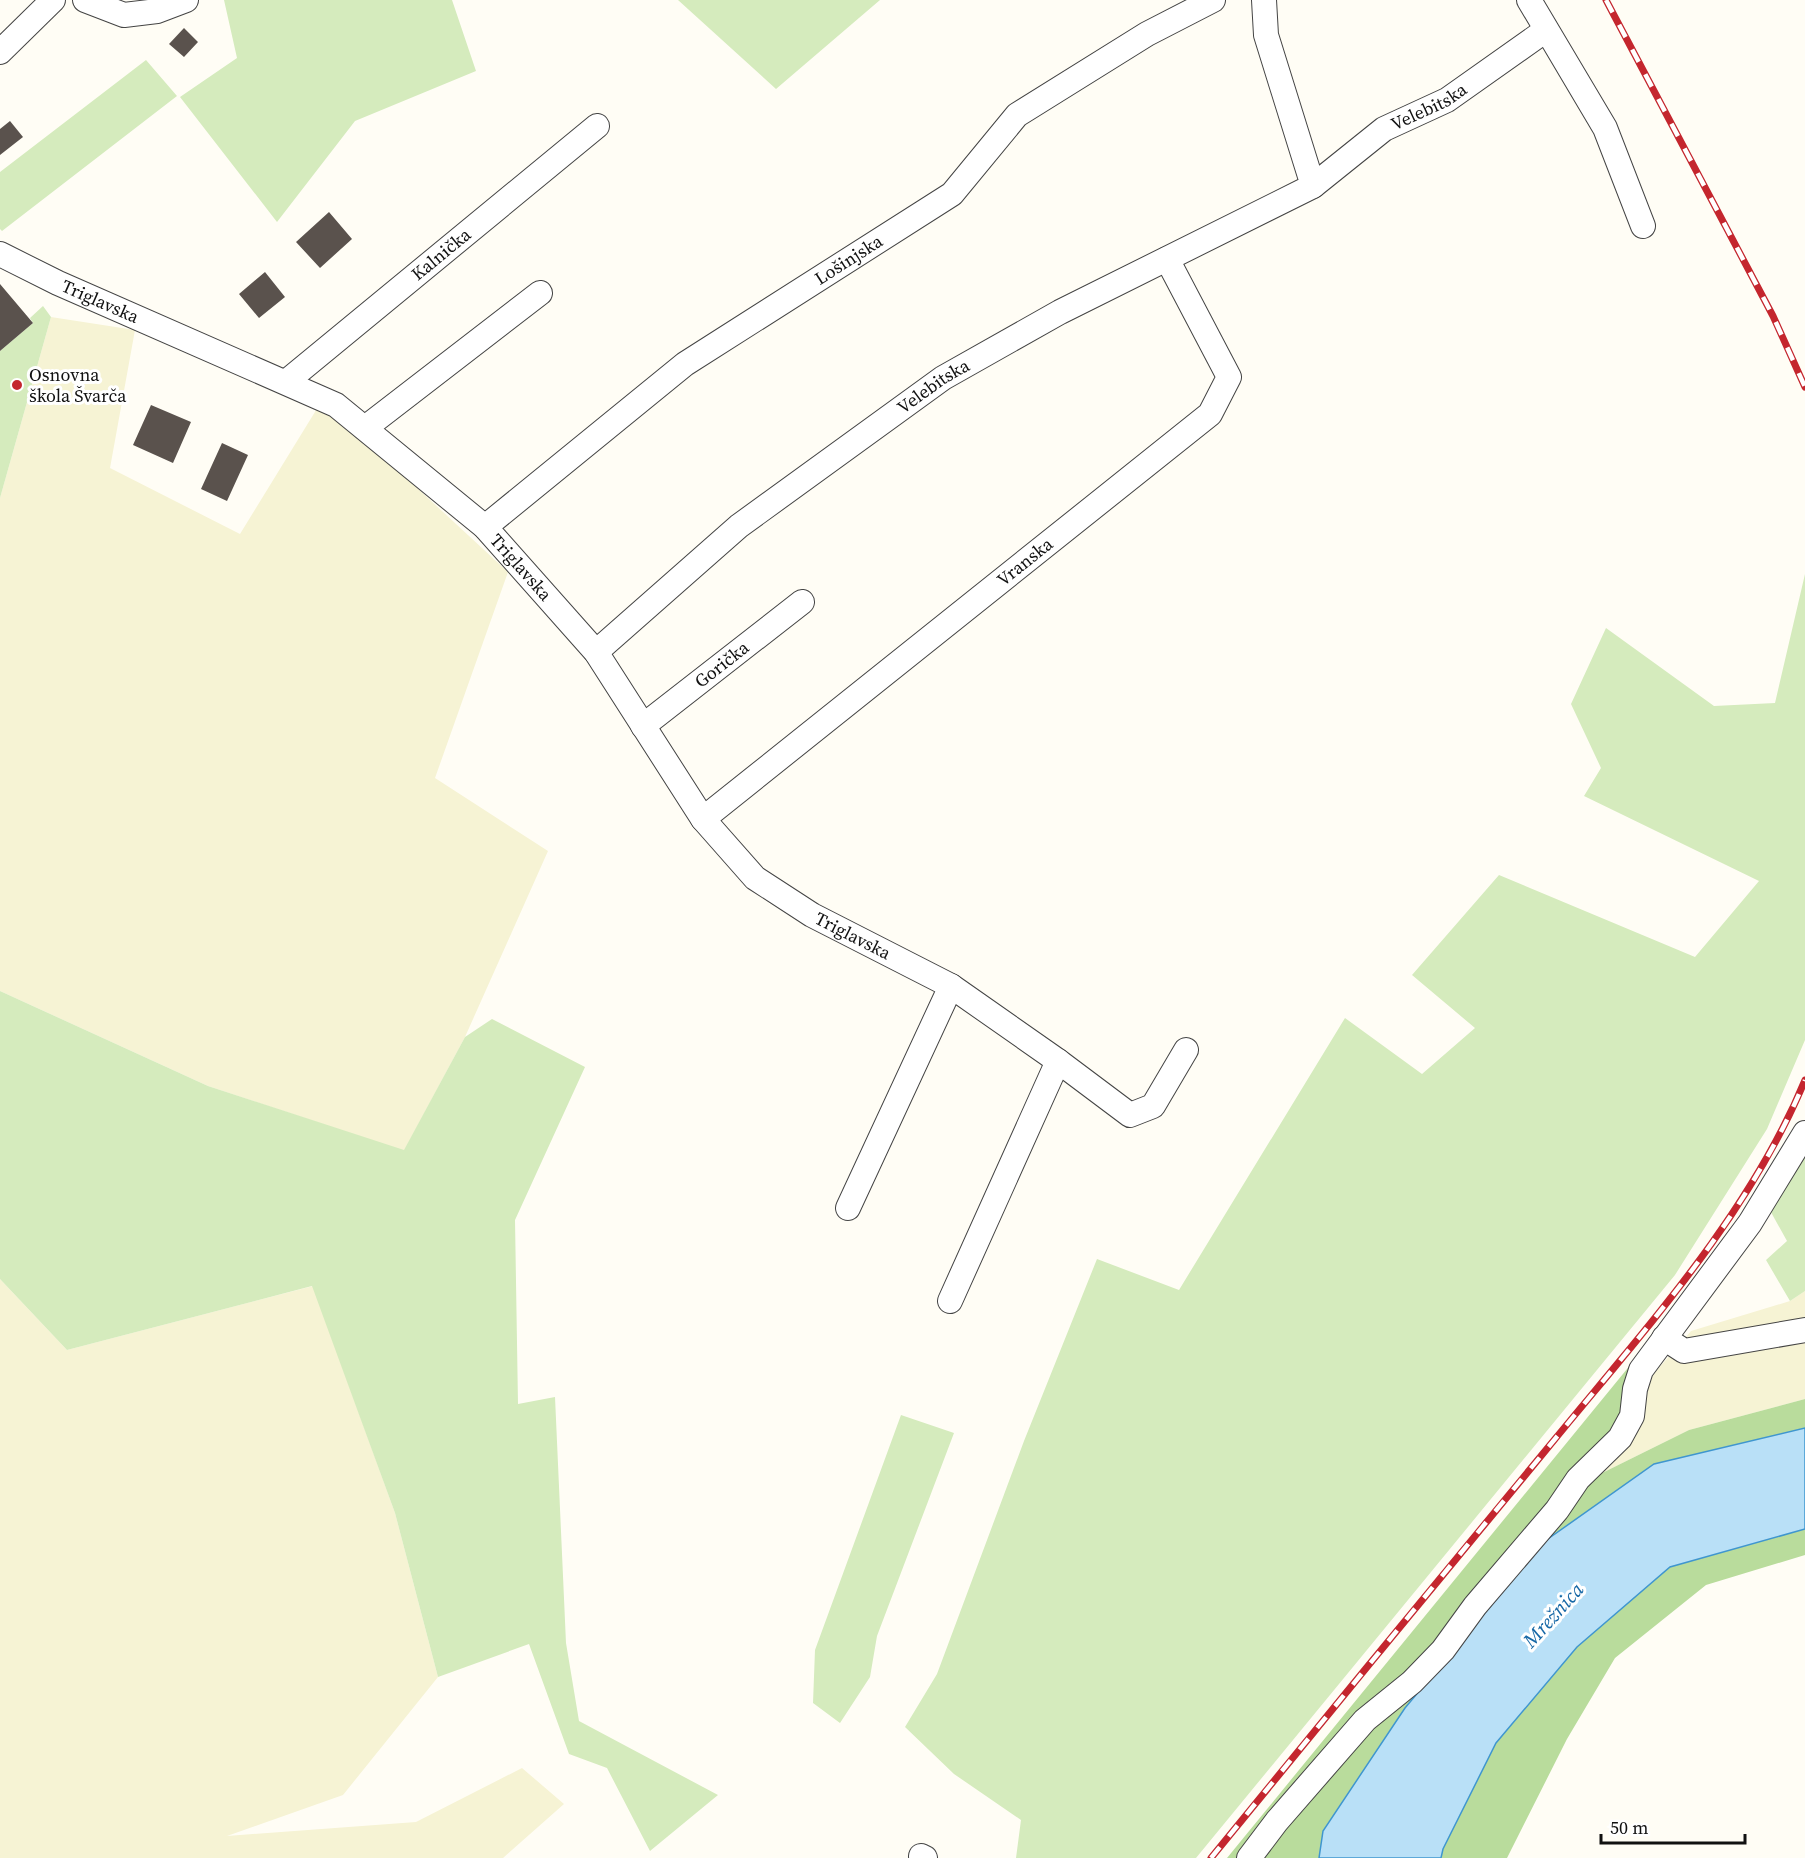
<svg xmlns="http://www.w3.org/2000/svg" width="1805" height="1858" viewBox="0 0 1805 1858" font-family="'Source Serif 4',serif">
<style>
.farmland{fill:#f6f3d4}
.green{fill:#d5ebbd}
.forest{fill:#b9dc9c}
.water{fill:#b9e0f7;stroke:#3f96cf;stroke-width:1.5}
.building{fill:#5a524d}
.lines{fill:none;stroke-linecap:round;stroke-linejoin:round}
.minor-casing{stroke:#444;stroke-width:26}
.minor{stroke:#fff;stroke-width:24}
.rail-casing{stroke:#c4262e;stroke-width:7}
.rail{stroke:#fff;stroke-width:4.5;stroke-dasharray:14;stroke-linecap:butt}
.poi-dot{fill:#c4262e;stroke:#fff;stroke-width:2}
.labels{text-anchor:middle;stroke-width:6;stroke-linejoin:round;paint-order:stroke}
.street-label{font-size:18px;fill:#111;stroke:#fff}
.poi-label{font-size:18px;fill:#111;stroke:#fff;text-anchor:start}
.water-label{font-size:20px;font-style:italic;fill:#1768a6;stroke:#fff}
</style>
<rect width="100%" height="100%" fill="#fffdf5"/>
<!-- farmland -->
<path class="farmland" d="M51 317 135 330 110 468 240 534 318 407 377 451 508 572 435 778 548 851 465 1037 404 1151 208 1086 0 991V498Z
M0 1279 67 1350 313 1286 395 1513 438 1677 343 1795 227 1836 416 1822 522 1768 564 1804 503 1858H0Z
M1805 1291V1399L1689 1430 1590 1479 1650 1378 1691 1331 1790 1301Z"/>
<!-- green -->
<path class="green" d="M224 0H452L476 71 355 121 277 222 180 97 237 58Z
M678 0H880L776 89Z
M146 60 177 96 2 231 0 229V172Z
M43 306 51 317 0 498V351L33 323 30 318Z
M1805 574V1040L1767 1129 1675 1275 1196 1858H1016L1021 1820 954 1774 905 1727 937 1674 1024 1441 1097 1259 1179 1290 1345 1018 1422 1074 1475 1028 1412 975 1499 875 1695 957 1759 881 1584 796 1601 768 1571 704 1606 628 1714 706 1775 703Z
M0 991 208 1086 404 1150 465 1037 492 1019 585 1067 515 1220 518 1404 555 1397 566 1643 579 1721 718 1795 650 1851 607 1768 569 1754 529 1644 438 1677 395 1513 312 1286 67 1350 0 1279Z
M1805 1146V1291L1790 1301 1766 1260 1787 1241 1767 1205Z
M901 1415 954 1433 877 1636 870 1677 840 1723 813 1703 815 1650Z"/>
<!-- forest -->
<path class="forest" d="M1636 1358 1622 1420 1590 1479 1689 1430 1805 1399V1428L1654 1464 1545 1541 1405 1708 1323 1831 1319 1858H1227Z
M1805 1529V1555L1706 1585 1615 1658 1567 1739 1507 1858H1441L1443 1849 1496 1743 1577 1647 1670 1567Z"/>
<!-- water -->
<path class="water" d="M1805 1428V1529L1670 1567 1577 1647 1496 1743 1443 1849 1441 1858H1319L1323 1831 1405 1708 1545 1541 1654 1464Z"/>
<!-- building -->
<path class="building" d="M184 28 198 42 184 57 169 44Z
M10 121 23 137 0 155V129Z
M329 212 352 239 320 268 296 242Z
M265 272 285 297 259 318 239 294Z
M0 284 33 323 0 351Z
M151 405 191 422 173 463 133 445Z
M222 443 248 455 227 501 201 489Z"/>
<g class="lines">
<!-- minor casing -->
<g class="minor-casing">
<g id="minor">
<path d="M85 0 124 15 157 11 186 0"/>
<path d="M1529 0 1605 128 1643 226"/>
<path d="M0 52 53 0"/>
<path id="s1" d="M1313 186 1384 129 1447 100 1546 30"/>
<path id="s2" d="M0 254 58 283 336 405 485 527 596 652 703 819 755 878 812 915 951 986 1058 1061 1130 1115 1153 1106 1186 1050"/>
<path id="s3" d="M286 382 597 126"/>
<path d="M365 428 540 293"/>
<path id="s4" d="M485 527 685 364 952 194 1017 115 1147 34 1213 0"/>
<path id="s5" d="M596 652 739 526 943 378 1060 312 1313 186 1266 35 1264 0"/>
<path id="s6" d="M643 726 802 602"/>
<path id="s7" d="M703 819 1210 414 1229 377 1167 259"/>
<path d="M848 1208 951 986"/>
<path d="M950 1301 1058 1061"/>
<path d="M1664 1338 1684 1351 1805 1330"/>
<path d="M921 1856 925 1858"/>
<path d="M1249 1858 1277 1821 1365 1720 1412 1682 1443 1650 1475 1606 1557 1510 1578 1479 1620 1438 1632 1416 1635 1389 1641 1370 1750 1223 1805 1133"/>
</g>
</g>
<!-- minor -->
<use href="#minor" class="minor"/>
<!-- rail casing -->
<g class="rail-casing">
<path id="rail" d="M1606 0 1773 316 1805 387
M1211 1858C1325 1718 1440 1578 1555 1439 1646 1328 1750 1214 1805 1080"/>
</g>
<!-- rail -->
<use href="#rail" class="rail"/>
</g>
<!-- markers -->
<circle class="poi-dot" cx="17" cy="385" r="6"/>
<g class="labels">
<!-- street labels -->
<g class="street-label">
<text dy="6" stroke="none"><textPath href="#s1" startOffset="141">Velebitska</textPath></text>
<text dy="6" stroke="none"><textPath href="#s3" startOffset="201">Kalnička</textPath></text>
<text dy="6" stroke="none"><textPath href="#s4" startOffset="452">Lošinjska</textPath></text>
<text dy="6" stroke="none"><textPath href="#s2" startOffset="111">Triglavska</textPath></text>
<text dy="6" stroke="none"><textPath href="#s5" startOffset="430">Velebitska</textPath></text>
<text dy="6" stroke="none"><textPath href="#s7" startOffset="412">Vranska</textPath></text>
<text dy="6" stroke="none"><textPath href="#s2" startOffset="615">Triglavska</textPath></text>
<text dy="6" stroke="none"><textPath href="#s6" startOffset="100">Gorička</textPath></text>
<text dy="6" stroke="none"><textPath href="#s2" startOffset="1119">Triglavska</textPath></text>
</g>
<!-- poi labels -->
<g class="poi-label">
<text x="29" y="381">Osnovna<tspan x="29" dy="21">škola Švarča</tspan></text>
</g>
<!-- water labels -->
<g class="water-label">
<text transform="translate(1553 1615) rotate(-48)" y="7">Mrežnica</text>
</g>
</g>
<!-- scale -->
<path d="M1601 1834v9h144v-9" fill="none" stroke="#111111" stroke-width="3"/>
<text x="1610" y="1834" font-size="18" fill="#111111" stroke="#ffffff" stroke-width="4.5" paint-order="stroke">50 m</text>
</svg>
